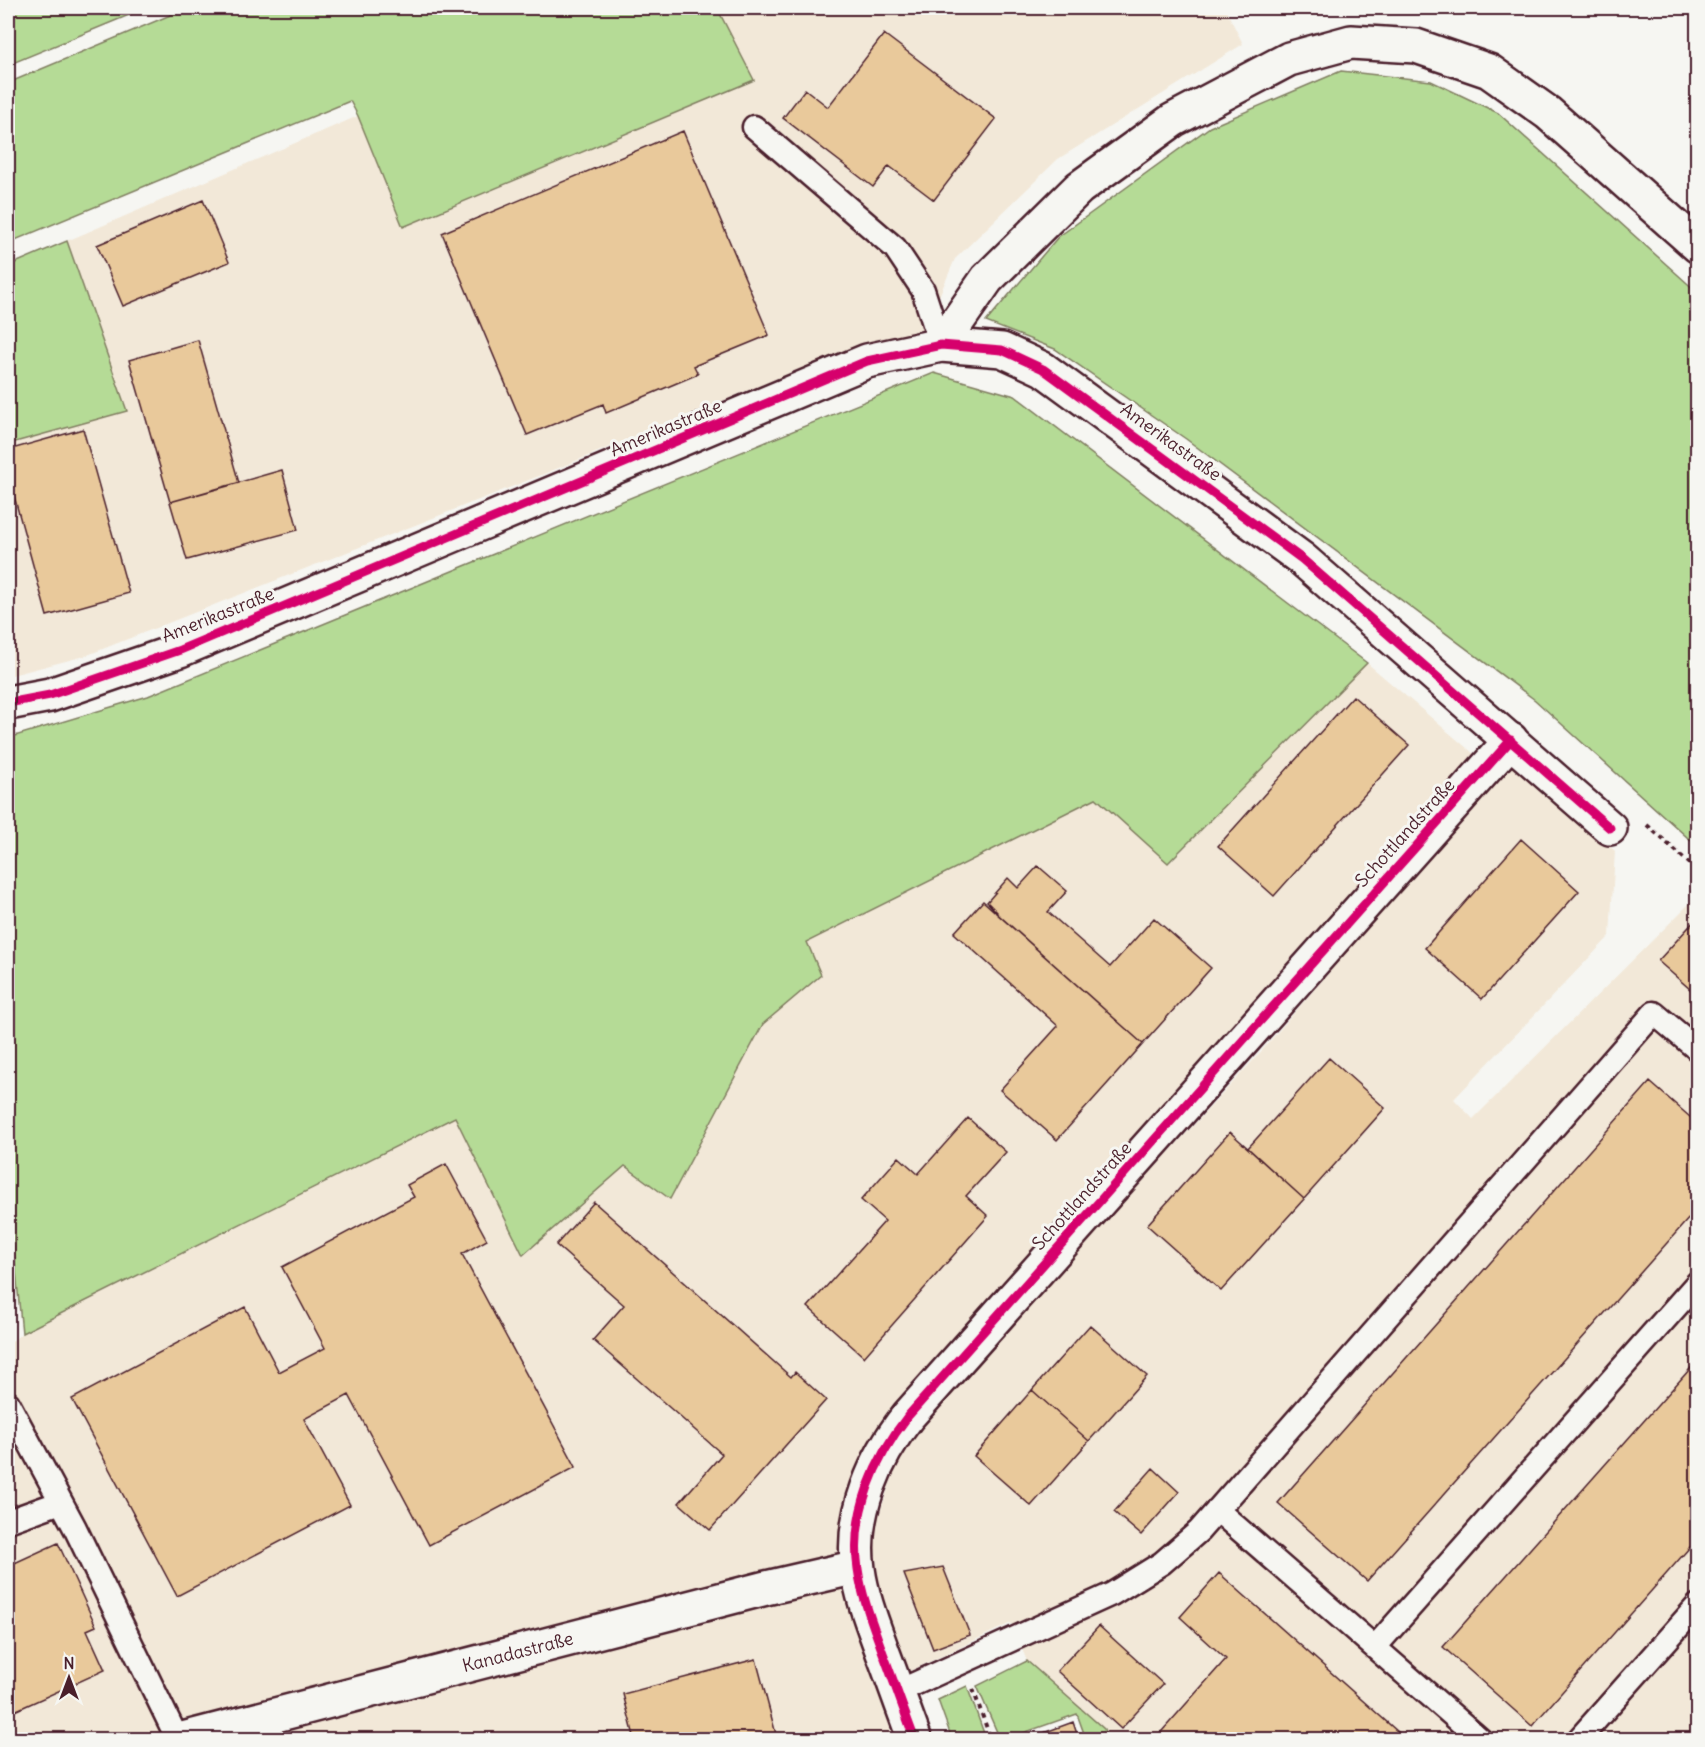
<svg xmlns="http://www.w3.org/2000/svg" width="1705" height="1747" viewBox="0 0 1705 1747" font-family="Delius,sans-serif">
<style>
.built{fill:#f2e8d8}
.green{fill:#b5db96;stroke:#807d60;stroke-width:1.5}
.building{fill:#e9c99b;stroke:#4a1f2b;stroke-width:1.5}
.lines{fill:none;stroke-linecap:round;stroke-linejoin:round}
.lane-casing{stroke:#4a1f2b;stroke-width:27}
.street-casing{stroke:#4a1f2b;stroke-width:38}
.path{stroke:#4a1f2b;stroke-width:4;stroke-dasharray:4.5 4.5;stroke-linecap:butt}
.lane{stroke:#f6f6f2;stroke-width:22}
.street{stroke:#f6f6f2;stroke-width:33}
.cycleway-casing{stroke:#f6f6f2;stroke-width:13}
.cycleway{stroke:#d6006c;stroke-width:9}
.labels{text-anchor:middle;stroke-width:6;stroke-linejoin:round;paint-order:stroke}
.street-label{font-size:18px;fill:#4a1f2b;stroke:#f6f6f2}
</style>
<rect width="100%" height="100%" fill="#f6f6f2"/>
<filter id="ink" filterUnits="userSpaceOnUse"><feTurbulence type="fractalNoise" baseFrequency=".0167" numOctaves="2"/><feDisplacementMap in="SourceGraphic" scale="12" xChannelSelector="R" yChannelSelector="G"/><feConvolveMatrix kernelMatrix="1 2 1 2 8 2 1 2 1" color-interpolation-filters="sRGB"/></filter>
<g filter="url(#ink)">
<!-- built -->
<path class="built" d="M717 8H1225L1243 44 1058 159 955 259 923 334 859 345 539 476 196 612 85 656 8 676V444L127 410 67 241 358 116 403 227 753 81Z
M1367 663 1474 754 889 1423 843 1502 840 1558 150 1739 8 1740V1345L22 1333 455 1117 523 1254 625 1166 670 1199 763 1024 821 975 806 942 1096 798 1169 863Z
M1512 760 1615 851 1610 936 1454 1099 1473 1119 1697 896V1739H1107L1103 1729 1027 1661 1011 1623 908 1672 879 1586 873 1532 898 1460 936 1407 1258 1055Z
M842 1585 894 1739 227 1740Z"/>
<!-- green -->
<path class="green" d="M8 8H146L8 65Z
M187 8H717L754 80 403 227 358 116 350 101 8 243V83Z
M1341 71 1431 81 1498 113 1697 292V846L1535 700 1186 439 1055 349 986 322 1058 237 1210 127Z
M67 241 127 411 8 444V266Z
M934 373 1015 396 1367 663 1168 863 1096 798 807 942 821 975 763 1024 670 1199 625 1166 523 1255 455 1117 22 1333 8 1189V738L148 696Z
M1027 1661 1104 1729 1107 1739H1086L1077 1714 1006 1739H1000L977 1686Z
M967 1686 986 1739H952L938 1700Z"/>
<!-- building -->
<path class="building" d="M884 34 996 119 934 200 889 166 873 187 783 118 805 89 828 107Z
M683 131 769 335 694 366 698 374 606 413 603 404 527 435 442 233Z
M203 200 229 262 123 306 97 245Z
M198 340 239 483 170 502 129 360Z
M83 429 129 593 47 616 8 474V450Z
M282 470 298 530 187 560 170 502Z
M1353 696 1409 745 1274 896 1218 846Z
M1521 839 1579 891 1482 999 1425 948Z
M1038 866 1067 891 1048 912 1110 967 1154 918 1211 968 1143 1044 996 913 997 912 987 902 1008 878 1018 888Z
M983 901 1143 1044 1057 1140 1000 1090 1058 1026 954 933Z
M1698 917V996L1658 961Z
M1329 1058 1385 1108 1304 1199 1248 1148Z
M1650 1082 1698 1124V1208L1367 1581 1278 1503Z
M968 1118 1006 1152 966 1196 988 1216 864 1357 808 1307 885 1221 861 1200 899 1157 918 1174Z
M1230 1132 1304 1199 1221 1291 1147 1225Z
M446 1164 487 1240 462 1254 576 1467 429 1545 349 1395 304 1419 350 1505 177 1596 72 1399 245 1307 279 1372 325 1348 282 1267 414 1197 407 1185Z
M594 1202 791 1377 795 1372 826 1400 710 1530 679 1503 722 1454 593 1340 624 1305 556 1245Z
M1090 1325 1147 1376 1089 1441 1032 1390Z
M1698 1360V1538L1532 1726 1443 1647Z
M1032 1390 1089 1441 1031 1506 974 1456Z
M1153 1468 1179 1492 1141 1535 1114 1512Z
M58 1543 96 1626 87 1630 105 1670 8 1714V1566Z
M943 1567 970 1635 933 1649 904 1574Z
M1219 1573 1407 1740H1154L1226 1659 1180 1617Z
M1099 1626 1163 1684 1121 1729 1057 1671Z
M756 1659 777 1738 635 1740 623 1694Z
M1073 1722 1079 1740H1024Z"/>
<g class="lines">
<!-- lane casing -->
<g class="lane-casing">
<path id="lane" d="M754 127 895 248 923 290 941 345
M8 1403 75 1528 178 1740
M1217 1510 1481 1740
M8 1521 61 1502
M1375 1647 1698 1282
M897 1692 1112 1594 1162 1563 1199 1531 1654 1013 1698 1050
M1578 1740 1698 1605"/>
</g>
<!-- street casing -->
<g class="street-casing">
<g id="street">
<path d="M941 345 987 279 1079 188 1173 120 1289 59 1351 42 1416 46 1489 71 1548 113 1698 246"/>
<path d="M8 703 50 695 180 650 867 361 941 345 1002 350 1043 369 1302 559 1610 828"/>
<path id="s1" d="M179 1740 766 1588 857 1567"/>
<path d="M915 1740C904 1711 894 1682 883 1653 873 1625 862 1598 858 1569 850 1514 875 1458 908 1416L1511 740"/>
</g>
</g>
<!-- path -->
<path class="path" d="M1647 825 1698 871
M973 1689 991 1740"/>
<!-- lane -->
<use href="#lane" class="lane"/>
<!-- street -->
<use href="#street" class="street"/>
<!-- cycleway casing -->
<g class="cycleway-casing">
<path id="cycleway" d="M8 703 50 695 180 650 867 361 941 345 1002 350 1043 369 1302 559 1610 828
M915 1740C904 1711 894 1682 883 1653 873 1625 862 1598 858 1569 850 1514 875 1458 908 1416L1511 740"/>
</g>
<!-- cycleway -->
<use href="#cycleway" class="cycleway"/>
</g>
</g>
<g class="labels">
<!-- street labels -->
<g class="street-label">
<text transform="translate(666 428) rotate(-23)" y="6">Amerikastraße</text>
<text transform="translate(1171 442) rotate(36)" y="6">Amerikastraße</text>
<text transform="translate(218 615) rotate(-22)" y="6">Amerikastraße</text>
<text transform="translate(1405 833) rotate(-48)" y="6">Schottlandstraße</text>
<text transform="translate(1082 1196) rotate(-48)" y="6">Schottlandstraße</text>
<text dy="6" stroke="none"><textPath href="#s1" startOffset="350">Kanadastraße</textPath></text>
</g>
</g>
<!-- margin -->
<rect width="1705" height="1747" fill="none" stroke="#f6f6f2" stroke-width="30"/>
<rect x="15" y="15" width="1675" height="1717" fill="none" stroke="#4a1f2b" stroke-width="2" filter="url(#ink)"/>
<!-- north arrow -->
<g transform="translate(69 1678)" stroke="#f6f6f2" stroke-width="4.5" paint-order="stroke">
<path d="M0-4.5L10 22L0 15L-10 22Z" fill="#4a1f2b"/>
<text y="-9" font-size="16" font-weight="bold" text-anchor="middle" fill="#4a1f2b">N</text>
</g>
</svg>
